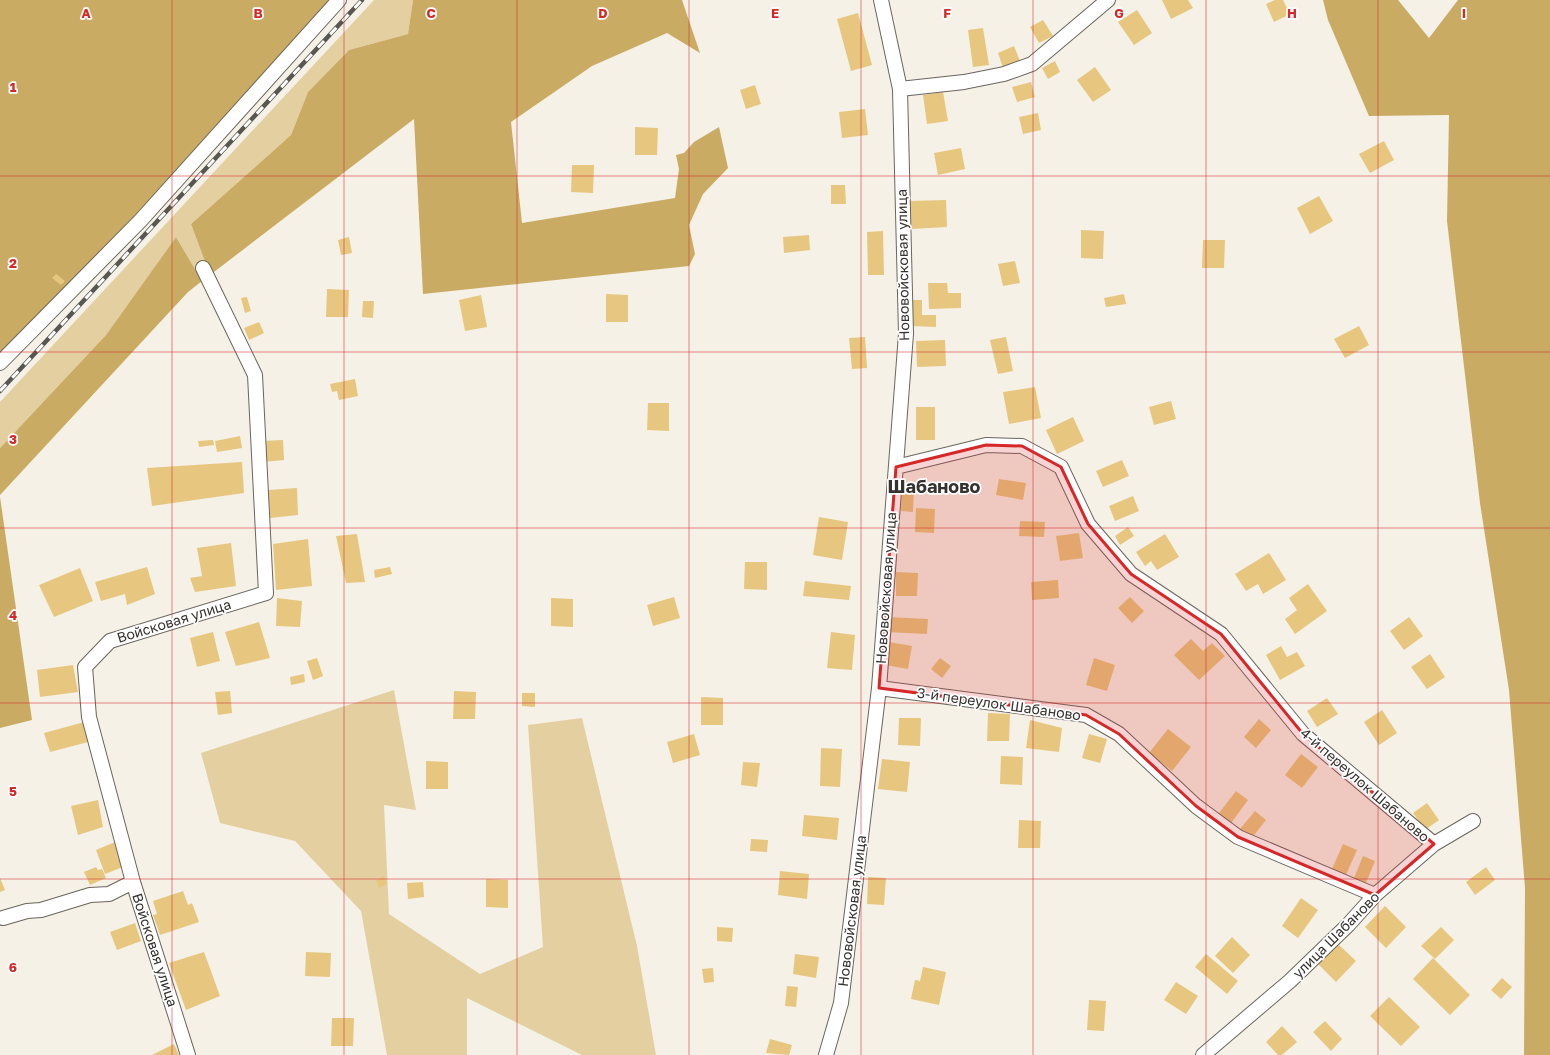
<svg xmlns="http://www.w3.org/2000/svg" width="1550" height="1055" viewBox="0 0 1550 1055" font-family="'Golos Text',sans-serif">
<style>
.green{fill:#e4cfa0}
.forest{fill:#caab63}
.building{fill:#e7c77f}
.lines{fill:none;stroke-linecap:round;stroke-linejoin:round}
.minor-casing{stroke:#6a665e;stroke-width:16}
.minor{stroke:#fff;stroke-width:14}
.rail-casing{stroke:#595752;stroke-width:4.5}
.rail{stroke:#fff;stroke-width:3;stroke-dasharray:9;stroke-linecap:butt}
.marked{fill:#d62828;fill-opacity:0.2;stroke:#d62828;stroke-width:3;stroke-linejoin:round}
.grid{fill:none;stroke:#d62828;stroke-width:1;stroke-opacity:0.55}
.labels{text-anchor:middle;stroke-width:3.5;stroke-linejoin:round;paint-order:stroke}
.street-label{font-size:14px;fill:#35332f;stroke:#fff}
.district-label{font-size:18px;font-weight:bold;fill:#35332f;stroke:#fff}
.grid-label{font-size:13px;text-anchor:middle;font-weight:bold;fill:#d62828;stroke:#fff;stroke-width:3.5;stroke-linejoin:round;paint-order:stroke}
</style>
<rect width="100%" height="100%" fill="#f5f1e7"/>
<!-- green -->
<path class="green" d="M374 0H413L408 34 349 50 308 92 291 135 191 224 210 275 202 281 176 237 106 335 0 448V402Z
M394 690 416 810 384 805 389 914 480 974 543 947 528 725 582 718 637 946 656 1055H582L467 998V1055H387L361 911 295 841 220 823 201 753Z"/>
<!-- forest -->
<path class="forest" d="M0 0H331L136 215 0 354Z
M413 0H682L700 53 667 33 592 66 511 122 522 223 675 198 679 169 676 155 684 153 694 142 719 127 728 168 703 194 689 225 695 254 689 266 423 294 414 119 210 275 191 224 291 135 308 92 349 50 408 34Z
M1323 0H1398L1429 38 1458 0H1550V1055H1524L1525 888 1509 690 1480 503 1447 221 1449 115 1369 116 1328 20Z
M176 237 202 281 188 292 0 495V448L106 335Z
M0 497 32 720 0 728Z"/>
<!-- building -->
<path class="building" d="M1162 0H1188L1193 8 1171 19Z
M1275 0H1283L1290 14 1274 22 1266 4Z
M1137 10 1152 33 1134 45 1118 22Z
M858 13 872 65 851 71 837 19Z
M1043 20 1053 36 1039 43 1030 27Z
M983 28 989 65 973 67 968 30Z
M1014 46 1020 61 1003 68 998 53Z
M1055 61 1060 72 1048 79 1042 68Z
M1095 67 1111 90 1093 102 1077 80Z
M1031 82 1035 97 1017 102 1012 87Z
M755 85 761 104 746 109 740 90Z
M943 92 948 121 927 124 923 95Z
M865 109 868 135 842 138 839 112Z
M1038 113 1041 130 1023 134 1019 117Z
M635 127 658 128 657 155H635Z
M1384 141 1394 160 1370 173 1359 154Z
M961 148 965 169 938 175 934 153Z
M572 165H594L593 193 571 192Z
M831 185H845L846 204H831Z
M1319 196 1333 221 1310 234 1297 208Z
M946 200 947 227 911 229 910 201Z
M1081 230 1104 231 1103 259 1081 258Z
M883 231 884 275H868L867 232Z
M809 235 810 250 784 253 783 237Z
M349 237 352 253 341 255 338 240Z
M1203 240H1225L1224 268H1202Z
M1015 261 1020 283 1003 286 998 264Z
M56 274 65 281 61 285 52 278Z
M928 283H947L948 293H961V308L929 309Z
M327 289 349 290 348 317H326Z
M606 294 628 295V322H606Z
M1124 294 1126 304 1106 307 1104 298Z
M481 295 487 327 465 331 459 300Z
M247 297 251 311 245 313 241 298Z
M909 300H922V315H936V327L909 326Z
M363 301H374L373 318 362 317Z
M259 322 264 333 249 340 244 328Z
M1359 326 1369 345 1345 358 1334 339Z
M865 337 867 368 852 369 849 338Z
M1006 337 1013 371 998 374 990 340Z
M945 340 946 366 917 367 916 341Z
M355 379 358 396 339 400 337 391 332 392 330 384Z
M1035 387 1041 418 1009 424 1003 392Z
M1171 401 1176 419 1154 425 1149 407Z
M648 403H669V431L647 430Z
M916 407H935V440H916Z
M1073 417 1084 441 1057 454 1046 430Z
M240 436 242 448 217 452 215 441Z
M213 440 214 445 199 447 198 441Z
M283 440 284 460 263 462 262 441Z
M1122 460 1129 476 1103 487 1096 471Z
M242 462 244 493 152 506 147 468Z
M999 479 1026 483 1023 500 996 495Z
M297 488 298 515 270 518 268 490Z
M902 488 914 489 913 512 901 511Z
M1133 496 1139 511 1115 521 1109 506Z
M916 508 935 509 934 533 915 532Z
M819 517 848 522 842 560 813 555Z
M1020 521 1045 522 1044 537 1019 536Z
M1128 527 1134 536 1120 545 1115 536Z
M1079 533 1083 558 1060 561 1056 536Z
M357 534 365 582 346 583 336 536Z
M1165 534 1179 557 1157 570 1151 561 1145 566 1136 552Z
M308 539 312 586 276 590 273 544Z
M231 543 236 586 195 592 190 578 202 576 197 548Z
M1269 553 1286 580 1263 594 1258 584 1246 591 1235 574Z
M745 562H767V590L744 589Z
M147 567 155 594 127 605 125 594 101 601 95 582Z
M390 567 392 574 375 578 374 570Z
M80 568 93 601 54 617 39 585Z
M896 572 918 573 917 596H896Z
M1058 580 1059 598 1032 600 1031 582Z
M805 581 851 586 849 600 803 596Z
M1308 584 1327 611 1295 634 1285 619 1297 610 1289 598Z
M674 597 680 618 653 626 647 605Z
M1130 597 1144 611 1132 623 1118 608Z
M277 598 302 601 300 627 276 626Z
M551 598 573 599V627L551 626Z
M887 617 928 619 927 634 886 632Z
M1409 617 1423 636 1404 650 1390 631Z
M259 622 270 658 236 666 225 632Z
M213 632 220 661 197 667 190 638Z
M831 632 855 635 852 670 827 668Z
M1191 639 1203 651 1212 643 1225 656 1199 680 1174 655Z
M889 642 912 646 908 669 885 665Z
M1281 646 1287 657 1297 652 1305 666 1280 680 1266 655Z
M1430 654 1445 677 1427 689 1411 667Z
M317 658 323 676 313 680 307 661Z
M940 658 951 666 942 678 931 669Z
M1094 658 1115 665 1107 691 1086 685Z
M73 665 78 692 40 697 37 670Z
M304 674 305 682 291 685 290 677Z
M230 691 232 713 218 715 215 692Z
M454 691 476 692 475 719H453Z
M522 693H535V707L522 706Z
M701 697 723 698V725H701Z
M1327 698 1338 714 1317 727 1307 711Z
M1382 710 1397 733 1379 745 1364 722Z
M988 713 1010 714 1009 741H987Z
M899 718H921L920 746 898 745Z
M1259 719 1271 730 1256 748 1244 737Z
M1030 720 1062 728 1059 752 1026 748Z
M88 721 92 741 50 752 44 733Z
M1168 729 1191 747 1172 771 1149 753Z
M694 734 700 755 673 763 667 742Z
M1089 734 1107 739 1100 763 1082 758Z
M821 748 842 749 840 787 820 786Z
M1301 754 1318 767 1302 788 1285 775Z
M1001 756 1023 757 1022 785 1000 784Z
M882 759 910 762 907 792 878 789Z
M426 761 448 762V789H426Z
M743 762 760 763 757 787 741 785Z
M1236 791 1248 800 1229 826 1216 817Z
M98 800 103 827 78 835 71 806Z
M1427 803 1439 820 1425 830 1413 813Z
M1255 811 1266 820 1251 839 1240 829Z
M804 815 839 818 837 840 802 836Z
M1019 820 1041 821 1040 848H1018Z
M751 839 768 840 767 852 750 851Z
M115 842 123 867 105 874 96 850Z
M1343 844 1357 850 1346 875 1332 869Z
M1363 856 1375 861 1366 883 1354 878Z
M96 867 98 870 102 869 106 878 90 885 84 872Z
M1486 867 1495 880 1475 895 1466 882Z
M780 871 809 874 807 899 778 895Z
M384 876 387 884 379 888 376 880Z
M868 877 886 878 884 905 867 904Z
M0 878 5 890 0 892Z
M486 879 508 880V908L486 907Z
M423 882 424 897 408 899 407 883Z
M183 891 188 905 192 903 199 922 160 935 153 915 157 914 153 901Z
M1301 898 1318 910 1298 938 1282 926Z
M1385 906 1406 927 1386 948 1365 927Z
M135 923 141 941 117 950 110 932Z
M717 927 733 928 732 942 717 941Z
M1441 927 1454 940 1435 959 1421 946Z
M1232 937 1250 955 1233 973 1215 956Z
M1337 943 1356 961 1336 982 1317 963Z
M204 952 220 996 186 1010 169 963Z
M306 952 331 953 330 977 305 976Z
M795 954 819 957 816 978 793 974Z
M1206 954 1238 981 1227 994 1195 967Z
M1433 958 1470 995 1450 1015 1413 979Z
M923 967 946 972 939 1005 911 999 915 980 920 981Z
M713 968 714 982 704 983 702 969Z
M1502 978 1512 987 1501 999 1491 990Z
M1176 982 1198 996 1186 1014 1164 1000Z
M787 986 798 987 796 1007 785 1006Z
M1389 997 1420 1027 1401 1046 1370 1016Z
M1089 1000 1106 1001 1104 1031 1087 1030Z
M332 1018H354L353 1046H331Z
M1325 1021 1342 1039 1331 1051 1313 1032Z
M1282 1026 1297 1042 1282 1055H1278L1266 1042Z
M770 1039 792 1045 789 1055 766 1053Z
M174 1044 179 1055H152Z"/>
<g class="lines">
<!-- minor casing -->
<g class="minor-casing">
<path id="minor" d="M900 89 964 82 1004 74 1032 64 1108 0
M0 363 141 220 339 0
M896 467 986 445 1022 446 1061 467 1088 524 1131 574 1221 634 1303 734 1434 844
M879 688 1086 715 1119 734 1196 806 1238 837 1375 895
M3 918 27 911 41 910 90 895 109 894 133 882
M188 1055 133 882 89 717 85 667 110 641 266 593 255 375 203 268
M826 1055 841 1003 879 688 906 334 900 89 881 0
M1203 1055 1290 981 1348 925 1375 895 1434 844 1473 821"/>
</g>
<!-- minor -->
<use href="#minor" class="minor"/>
<!-- rail casing -->
<g class="rail-casing">
<path id="rail" d="M0 391 362 0"/>
</g>
<!-- rail -->
<use href="#rail" class="rail"/>
</g>
<!-- marked area -->
<path class="marked" d="M986 445 1022 446 1061 467 1088 524 1131 574 1221 634 1303 734 1434 844 1375 895 1238 837 1196 806 1119 734 1086 715 879 688 896 467Z"/>
<!-- grid -->
<path class="grid" d="M172 0V1055M344 0V1055M517 0V1055M689 0V1055M861 0V1055M1033 0V1055M1206 0V1055M1378 0V1055M0 176H1550M0 352H1550M0 528H1550M0 703H1550M0 879H1550"/>
<g class="labels">
<!-- street labels -->
<g class="street-label">
<text transform="translate(903 265) rotate(-91)" y="5">Нововойсковая улица</text>
<text transform="translate(886 588) rotate(-86)" y="5">Нововойсковая улица</text>
<text transform="translate(174 621) rotate(-17)" y="5">Войсковая улица</text>
<text transform="translate(999 704) rotate(8)" y="5">3-й переулок Шабаново</text>
<text transform="translate(1365 785) rotate(41)" y="5">4-й переулок Шабаново</text>
<text transform="translate(852 911) rotate(-83)" y="5">Нововойсковая улица</text>
<text transform="translate(1336 935) rotate(-45)" y="5">улица Шабаново</text>
<text transform="translate(155 950) rotate(72)" y="5">Войсковая улица</text>
</g>
<!-- district labels -->
<g class="district-label">
<text x="934" y="493">Шабаново</text>
</g>
</g>
<g class="grid-label">
<text x="86" y="18">A</text>
<text x="258" y="18">B</text>
<text x="431" y="18">C</text>
<text x="603" y="18">D</text>
<text x="775" y="18">E</text>
<text x="947" y="18">F</text>
<text x="1119" y="18">G</text>
<text x="1292" y="18">H</text>
<text x="1464" y="18">I</text>
<text x="13" y="92">1</text>
<text x="13" y="268">2</text>
<text x="13" y="444">3</text>
<text x="13" y="620">4</text>
<text x="13" y="796">5</text>
<text x="13" y="972">6</text>
</g>
</svg>
